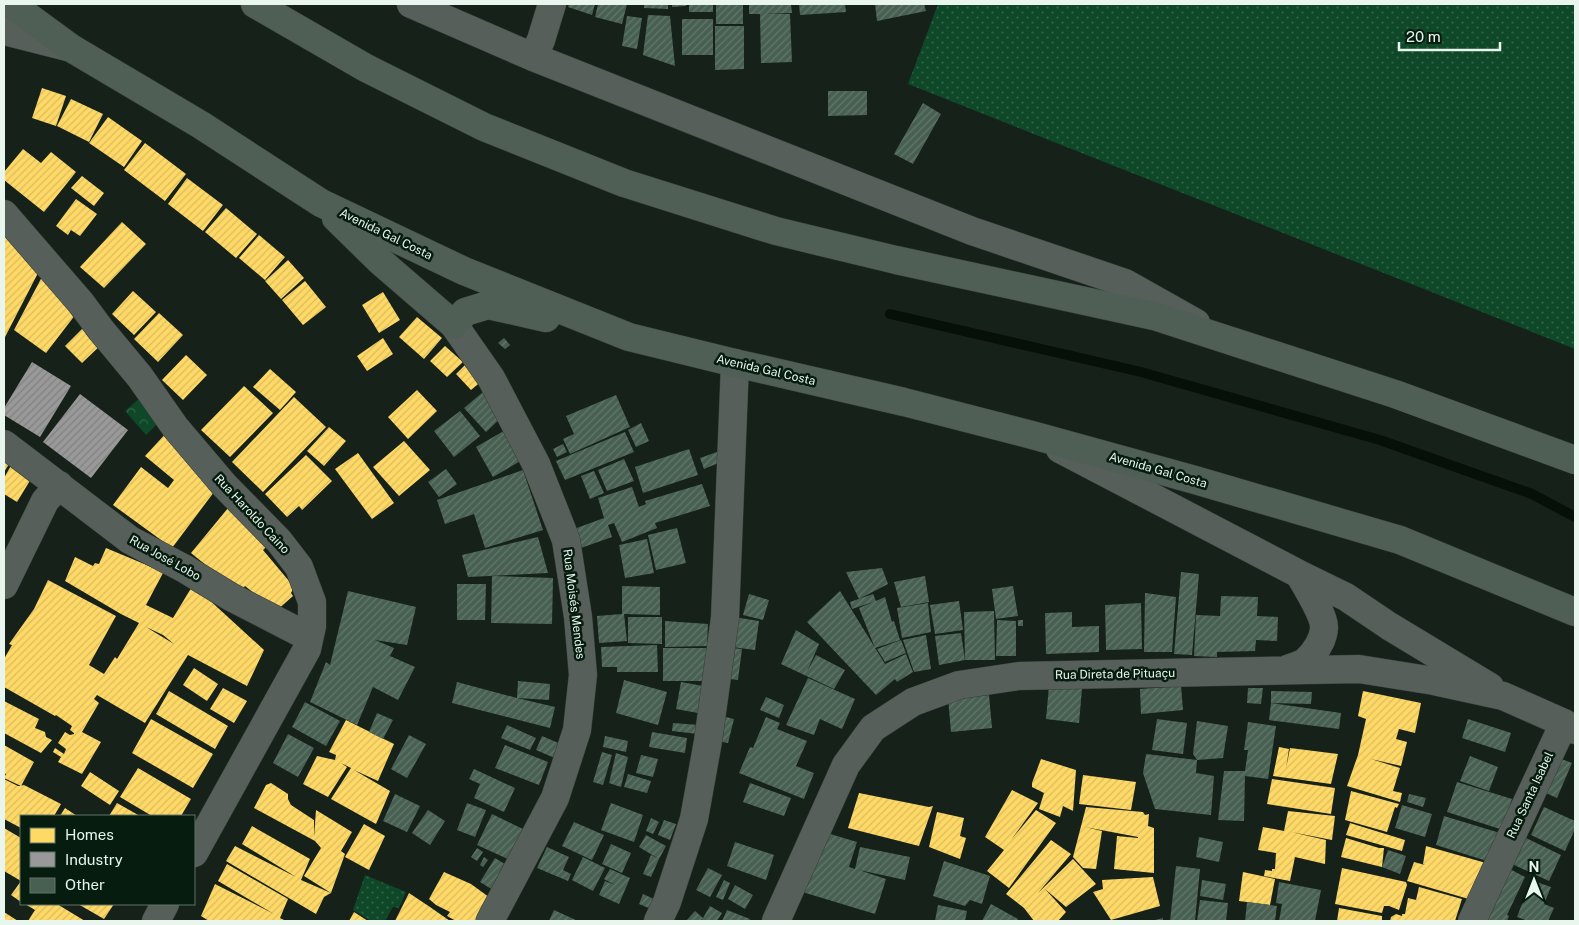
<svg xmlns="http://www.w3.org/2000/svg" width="1579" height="925" viewBox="0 0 1579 925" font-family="'Public Sans',sans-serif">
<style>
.forest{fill:url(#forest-crowns)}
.garden{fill:url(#garden-dots)}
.homes{fill:url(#homes-hatch);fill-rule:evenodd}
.industry{fill:url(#industry-hatch)}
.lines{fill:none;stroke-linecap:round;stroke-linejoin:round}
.stream{stroke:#061009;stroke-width:10}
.building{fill:url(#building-hatch)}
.minor-casing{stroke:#343d37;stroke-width:29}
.major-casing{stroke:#343d37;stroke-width:29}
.minor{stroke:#565f59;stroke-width:28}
.major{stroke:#505f55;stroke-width:28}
.labels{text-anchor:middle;stroke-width:5;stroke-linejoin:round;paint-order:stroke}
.street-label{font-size:12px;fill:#e9f6ed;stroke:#061c0f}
</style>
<defs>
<pattern id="forest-crowns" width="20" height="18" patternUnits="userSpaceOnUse" patternTransform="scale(1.25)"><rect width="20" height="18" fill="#0e4829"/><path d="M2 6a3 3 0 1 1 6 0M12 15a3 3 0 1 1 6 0" fill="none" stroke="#316348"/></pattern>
<pattern id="garden-dots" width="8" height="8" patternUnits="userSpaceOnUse" patternTransform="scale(1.25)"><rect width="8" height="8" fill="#0e4829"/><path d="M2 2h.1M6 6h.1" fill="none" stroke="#316348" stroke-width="1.8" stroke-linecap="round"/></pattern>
<pattern id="homes-hatch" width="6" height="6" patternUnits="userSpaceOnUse" patternTransform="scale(1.25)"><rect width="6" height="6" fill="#ffd966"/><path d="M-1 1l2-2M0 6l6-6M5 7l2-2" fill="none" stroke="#dabc60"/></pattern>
<pattern id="industry-hatch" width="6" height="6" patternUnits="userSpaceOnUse" patternTransform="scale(1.25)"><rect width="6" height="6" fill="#999"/><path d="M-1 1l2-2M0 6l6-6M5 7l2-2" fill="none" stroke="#808180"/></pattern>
<pattern id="building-hatch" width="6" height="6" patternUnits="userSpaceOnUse" patternTransform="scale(1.25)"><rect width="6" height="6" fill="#486051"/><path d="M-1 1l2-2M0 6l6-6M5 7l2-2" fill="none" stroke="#62776a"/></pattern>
</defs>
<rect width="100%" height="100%" fill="#152119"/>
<!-- forest -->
<path class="forest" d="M141 397 163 418 146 435 125 411Z"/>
<!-- garden -->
<path class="garden" d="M938 4H1575V349L908 84Z
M365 875 406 892 399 908 393 907 385 921H371L353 910Z"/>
<!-- homes -->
<path class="homes" d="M42 88 66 96 56 126 32 118Z
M71 99 103 114 89 142 57 126Z
M108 117 142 141 124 167 89 143Z
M145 143 186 174 165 201 124 170Z
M23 149 41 163 51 152 76 172 44 212 4 180V172Z
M82 176 104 193 94 206 71 188Z
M187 178 223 205 203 231 168 204Z
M76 199 97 214 80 236 71 230 68 235 56 226Z
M226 208 257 234 236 258 205 232Z
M122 222 146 244 104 288 80 267Z
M4 229 38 273 4 339Z
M259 235 285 257 265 280 239 258Z
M288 260 304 278 281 299 265 281Z
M43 275 79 310 46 353 14 330Z
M305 281 326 307 303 325 282 300Z
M133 291 156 312 134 335 112 314Z
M383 292 400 320 379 333 362 305Z
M159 313 183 335 158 362 134 339Z
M417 317 442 338 424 359 399 337Z
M86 325 103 343 82 363 65 346Z
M383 338 393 354 367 371 357 356Z
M445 346 463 362 447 377 430 361Z
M186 355 207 375 183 400 162 380Z
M467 363 483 380 471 390 456 374Z
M270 369 296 392 280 410 253 387Z
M244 386 273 413 230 457 201 430Z
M417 390 437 411 408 439 388 417Z
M294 397 326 427 263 492 232 462Z
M329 427 346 441 324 466 307 451Z
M168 431 220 484 172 548 113 505 141 467 168 488 174 480 145 456Z
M404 441 430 470 399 496 373 467Z
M358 453 394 503 372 519 335 469Z
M4 455 11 461 4 472Z
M306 455 332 481 302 510 299 506 287 517 265 494Z
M13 462 34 474 17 502 4 494V478Z
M233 502 272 541 263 550 294 587 291 593 293 596 276 611 245 586 239 592 191 553Z
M106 548 149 566 163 573 146 605 173 618 193 585 264 650 247 686 188 655 145 723 97 695 94 699 99 703 82 732 101 742 82 774 58 762 61 757 53 752 55 748 64 754 66 749 58 743 65 732 70 735 74 734V733L70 730 72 726 56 715 55 716 4 687V659L12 645 9 644 34 609 48 580 116 616 89 665 104 674 115 657 117 659 139 623 121 614 65 581 75 557 93 566 95 563 99 564ZM146 627 163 635 174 644Z
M194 668 218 684 207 701 183 685Z
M223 688 247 701 234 723 210 709Z
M169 691 228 726 215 749 156 714Z
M1363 691 1421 703 1415 733 1399 729 1396 739 1407 742 1401 766 1371 759 1400 768 1393 791 1402 793 1400 802 1347 786 1358 755 1366 719 1358 716Z
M4 701 39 719 35 728 45 732 46 737 52 740 41 753 4 733Z
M151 719 213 754 193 788 132 753Z
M346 720 394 744 378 781 354 770 390 791 376 824 331 799 351 768 341 763 347 767 328 797 303 784 317 756 335 760 336 755 329 752Z
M4 745 34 762 21 786 4 778 6 774 4 773Z
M1279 747 1289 749 1286 769 1290 748 1338 754 1331 784 1273 776Z
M1041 759 1076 770 1073 811 1063 806 1060 817 1039 809 1044 793 1032 787V783Z
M138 768 191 799 181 816H152L120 797Z
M90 772 119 791 110 805 81 786Z
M1083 775 1136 782 1131 810 1079 804Z
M4 779 18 786 24 785 61 804 54 816H21V828L4 819Z
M1272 779 1335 788 1331 814 1267 804Z
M271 783 288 794V799L291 805 314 820V837L316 810 352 832 341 851 345 854 331 893 324 897 316 914 226 861 235 846 296 877 242 844 252 826 310 859 301 880 331 893 304 876 321 848 315 841 254 808 266 785Z
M1012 790 1038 803 1011 840 1036 810 1056 823 1009 888 987 871 1004 850 985 837Z
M1351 791 1399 804 1397 808 1395 807 1387 832 1345 820Z
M859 793 929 807 933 806 919 846 848 828Z
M117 803 140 816H109Z
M1086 807 1143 812 1145 815 1149 814 1148 826 1154 828V873L1114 869 1117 836 1138 838V837L1085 827 1102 831 1096 869 1083 868 1073 857Z
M65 808 77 816H60Z
M1288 811 1335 816 1332 840 1291 832 1326 840 1325 864 1295 857 1290 881 1264 876 1265 870 1272 871V869H1275L1276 853 1258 850 1263 827 1284 831Z
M937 812 964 818 960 836 966 838 960 859 929 847Z
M1350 823 1405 840 1402 851 1346 835Z
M364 824 385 836 369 870 345 857Z
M4 828 21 838V902L11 895 21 881 4 871Z
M1346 838 1379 848H1384L1382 867 1341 857Z
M1051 840 1071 854 1038 893 1073 859 1096 884 1066 907 1045 889 1066 912 1058 921H1034L1024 908 1006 894Z
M1426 846 1486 863 1472 900 1407 881 1414 862 1425 865 1423 864Z
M227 864 288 899 280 918 286 921H209L201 916 215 884 274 914 218 881Z
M1342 868 1406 882 1407 885 1399 910 1389 906H1384L1382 913 1335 904Z
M444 872 471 884 493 900 479 921H456L447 916 450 912 436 905 429 899Z
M1243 872 1275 879 1270 905 1239 901Z
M1153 877 1160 906 1111 920 1093 892 1103 889 1102 880Z
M1419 887 1462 899 1455 921H1390L1391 917 1396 914 1402 916V914H1405L1408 898 1416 900Z
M409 893 430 907 450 921H395Z
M25 904H57L85 921H28L35 910Z
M78 904H114L104 919Z
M1339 908 1382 916V921H1337Z
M4 912 18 921H4Z
M354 912 368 921H349Z"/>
<!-- industry -->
<path class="industry" d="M32 362 71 386 40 437 4 415V408Z
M80 394 128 430 91 478 43 442Z"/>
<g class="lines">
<!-- stream -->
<path class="stream" d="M890 314 1141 372 1380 440 1532 494 1575 517"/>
</g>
<!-- building -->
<path class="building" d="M569 4H595L592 15 568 7Z
M598 4H627L622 24 595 17Z
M644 4H668V9L644 8Z
M672 4H686V6L672 7Z
M689 4H713V12H689Z
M716 4H743V24H716Z
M749 4H791L792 13 765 14H790L792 62 761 63 760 14H749Z
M799 4H845L846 12 800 15Z
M875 4H924L926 11 877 21Z
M648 15 670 16 675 66 643 55Z
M627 16 642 18 637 49 622 46Z
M682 19H713V55H682Z
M715 26H744V69L715 70Z
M828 91H867V115L828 116Z
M923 103 941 114 913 164 894 154Z
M504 338 510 345 505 349 498 343Z
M483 392 504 415 486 432 464 408Z
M616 395 630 427 570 454 563 439 574 434 566 416Z
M460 411 480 436 454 457 434 431Z
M641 423 649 441 636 447 628 430Z
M507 429 524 459 493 477 476 447Z
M625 432 634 452 565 480 556 461Z
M563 444 567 452 557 457 553 449Z
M689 449 698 475 643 493 635 467Z
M717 452 721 462 704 469 700 458Z
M624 459 634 481 607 491 598 470Z
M446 469 457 484 439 497 428 482Z
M523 470 543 530 485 548 474 514 445 524 437 500Z
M594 471 604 493 590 499 581 476Z
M702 484 710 506 655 523 657 528 622 542 614 523 608 525 612 537 581 548 574 529 604 518 598 498 632 487 639 507 646 504 645 501Z
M677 528 686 563 656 570 648 535Z
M538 537 548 573 468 577 462 555Z
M647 539 654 573 625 578 619 545Z
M882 568 888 584 859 599 846 572Z
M1181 572 1199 574 1192 655 1174 654Z
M492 576 553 578 552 624 491 623Z
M925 576 929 602 901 607 894 582Z
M457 584H486L485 620H457Z
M622 586 660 587V615L624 614 627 641 599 643 597 616 622 614Z
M1013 586 1018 616 996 619 992 589Z
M348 591 416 607 407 645 375 640 394 648 390 656 415 667 398 700 373 687 357 725 310 702 326 662 330 665Z
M840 591 885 664 906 654 913 672 897 682 895 679 876 695 807 622Z
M1145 593 1176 597 1172 652H1144Z
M749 594 769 600 763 620 743 615Z
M873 594 876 601 885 597 892 622 894 621 900 640 875 648 859 608 873 602 852 609 850 602Z
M1221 596 1258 597 1257 616 1278 617 1277 641 1256 640 1255 651 1217 652V657L1194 656 1196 615 1220 616Z
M959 601 963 630 935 634 930 605Z
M928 603 931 632 902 638 897 608Z
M1141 603 1142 649 1106 650 1105 605Z
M994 611 995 660H965L939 665 935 636 961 633 965 660 964 612Z
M1072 612V627L1099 626V652L1046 654 1045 613Z
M728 616 759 621 755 650 724 646Z
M628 617H662V644L628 643Z
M997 620 1016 621V656H996Z
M1018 620H1023V626H1018Z
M665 621 708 624 707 646 665 647Z
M796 630 819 644 807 672 816 655 845 670 834 689 781 664Z
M926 635 931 669 914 672 903 640Z
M901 640 906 653 885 662 877 649Z
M657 645 658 672H617V667H602L601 647Z
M724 647 742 649 738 680 721 678Z
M663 648H706L707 681H663Z
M808 678 855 699 842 729 820 719 814 735 786 725Z
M624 680 667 692 658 725 616 713Z
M518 681 550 684 549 700 517 698 555 707 550 728 452 703 457 682 517 698Z
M681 682 703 686 698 713 676 709Z
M1049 686 1082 689 1079 723 1046 719Z
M1181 686 1183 710 1141 714 1140 689Z
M1248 688H1263L1261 704 1247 703Z
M1271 691 1312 692 1311 704 1271 703Z
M989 695 992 728 951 732 948 698Z
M766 697 784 705 779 718 760 710Z
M305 702 340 721 326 746 292 727Z
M1271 703 1341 713 1339 729 1269 720Z
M377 713 393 720 383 739 369 732Z
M718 715 734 719 728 743 712 740Z
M766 717 780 723 777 729 807 741 796 766 814 773 804 799 739 773 750 747 753 748Z
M1157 719 1187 723 1183 754 1152 750Z
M1468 719 1511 733 1505 752 1462 738Z
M1197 721 1228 726 1223 758 1197 760 1196 773 1214 776 1211 815 1155 809 1143 773 1146 754 1197 760 1193 754Z
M1248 722 1276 726 1268 779 1245 776 1244 821 1218 820 1224 771H1245L1248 750H1244Z
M673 723 699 725 698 734 672 731Z
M507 725 536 738 530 750 501 738Z
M652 732 687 738 685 753 649 747Z
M288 734 314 748 298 777 273 763Z
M409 735 426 744 407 778 391 769Z
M542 736 563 745 557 759 536 750Z
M605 736 628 741 626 752 603 747Z
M505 745 548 762 539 785 495 768Z
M602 752 612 755 603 785 593 782Z
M616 753 628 757 621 787 609 783Z
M641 755 658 759 653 777 636 773Z
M1470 756 1498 767 1489 791 1460 781Z
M1556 757 1572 763 1557 798 1541 791Z
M474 769 515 788 504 812 474 798 480 784 469 779Z
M628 774 651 781 647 793 624 787Z
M1457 782 1512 799 1503 830 1447 812Z
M750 783 791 798 784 816 743 802Z
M395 794 420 806 407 832 383 821Z
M1409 794 1426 798 1423 807 1407 802Z
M467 803 486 810 475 837 457 830Z
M611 803 643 815 634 842 601 830Z
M1402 805 1432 814 1425 837 1395 828Z
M1544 807 1575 821V829L1565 851 1531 835Z
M428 810 445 821 430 845 412 833Z
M492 814 527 831 512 861 477 845Z
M1444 816 1500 833 1490 862 1436 845Z
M651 818 659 822 653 834 646 831Z
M664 820 676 824 670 840 658 835Z
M574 822 604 835 592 860 562 846Z
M827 833 857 842 849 867 855 869 860 847 910 857 905 880 859 870 886 879 875 914 799 891 809 856 819 859Z
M646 835 666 846 659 859 639 847Z
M1199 837 1223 842 1219 862 1196 857Z
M1524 837 1561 855 1549 881 1512 864Z
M735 842 774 855 766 880 727 866Z
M611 844 631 853 622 873 602 864Z
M547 847 569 857 563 870 571 874 568 881 537 868Z
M477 848 483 852 477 861 471 857Z
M1388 850 1406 856 1400 874 1382 867Z
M651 855 659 859 651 877 643 874Z
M484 857 488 860 483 867 480 865Z
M583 857 605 868 593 891 572 880Z
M495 858 508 866 493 890 480 882Z
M944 861 990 876 982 904 970 900 965 906 933 896Z
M1176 866 1200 869 1195 921H1170Z
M1506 867 1525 877 1507 915 1509 916 1507 921H1473Z
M708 868 722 875 710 897 696 890Z
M610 869 630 878 619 904 599 895 605 881 615 885 604 879Z
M724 880 730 883 723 900 716 897Z
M1202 880 1226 884 1223 900 1200 896Z
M1531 880 1551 887 1544 904 1554 908 1548 921H1528L1517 917Z
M1279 882 1321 890 1315 921H1279L1282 904 1276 903Z
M735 885 753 895 745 909 728 899Z
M643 894 654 899 651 909 639 904Z
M1200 900 1228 903 1226 921H1197Z
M1247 902 1277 906 1275 921H1245Z
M991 904 1018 919 1017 921H982Z
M938 905 967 911 965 921H935Z
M710 906 722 913 717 921H701L703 918 700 921H686L695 911 703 918Z
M554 910 578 921H549Z
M727 910 750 919 749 921H722Z
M1163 918V921H1151Z"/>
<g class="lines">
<!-- minor casing -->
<g class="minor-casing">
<path id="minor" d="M411 4 533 57 972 231 1125 283 1196 323
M4 31 71 48
M533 57 541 40 552 4
M4 214 81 303 101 330 140 377 175 427 225 486 279 541 299 567 312 602V626L307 649 194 853
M454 325 491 378 536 464 566 540 578 617 583 675 577 730 555 798 490 921
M4 444 130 540 185 569 231 597 299 632 312 626
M1060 449 1299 574 1346 597 1389 626 1490 687
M4 585 45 501 59 485
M1285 670C1292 667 1301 665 1306 661 1315 653 1324 639 1324 627 1324 615 1306 586 1299 574
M156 921 165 904
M658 921 667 902 694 819 708 741 725 618 735 363
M776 921 846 765 873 728 913 702 959 685 1019 676 1359 669 1434 681 1503 696 1564 723 1575 730
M1472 921 1564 723"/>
</g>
<!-- major casing -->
<g class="major-casing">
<path id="major" d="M11 4 71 48 201 125 321 203 464 271 629 337 735 363 904 402 1032 435 1195 480 1400 540 1575 612
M255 4 366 68 484 127 624 183 776 231 896 260 1154 316 1395 394 1575 460
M336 218 381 262 454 325 465 312 488 305 546 318"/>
</g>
<!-- minor -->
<use href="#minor" class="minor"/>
<!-- major -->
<use href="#major" class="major"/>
</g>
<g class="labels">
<!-- street labels -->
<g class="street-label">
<text transform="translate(386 234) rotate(26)" y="4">Avenida Gal Costa</text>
<text transform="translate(766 370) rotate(13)" y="4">Avenida Gal Costa</text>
<text transform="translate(1158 470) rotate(16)" y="4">Avenida Gal Costa</text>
<text transform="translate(252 514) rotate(47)" y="4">Rua Haroldo Caino</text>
<text transform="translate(165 558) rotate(29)" y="4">Rua José Lobo</text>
<text transform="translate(574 604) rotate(83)" y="4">Rua Moisés Mendes</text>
<text transform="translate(1115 674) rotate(-1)" y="4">Rua Direta de Pituaçu</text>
<text transform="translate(1530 795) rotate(-65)" y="4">Rua Santa Isabel</text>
</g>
</g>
<!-- border -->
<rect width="1579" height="925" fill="none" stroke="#e9f6ed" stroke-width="10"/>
<!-- legend -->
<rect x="20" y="815" width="175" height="90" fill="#061c0f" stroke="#617368"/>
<rect x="30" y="828" width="25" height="15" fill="#ffd966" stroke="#617368"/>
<text x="65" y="840" font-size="15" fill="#e9f6ed">Homes</text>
<rect x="30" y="852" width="25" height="15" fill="#999999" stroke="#617368"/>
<text x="65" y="865" font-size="15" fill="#e9f6ed">Industry</text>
<rect x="30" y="878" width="25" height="15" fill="#486051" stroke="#617368"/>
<text x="65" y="890" font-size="15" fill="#e9f6ed">Other</text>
<!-- north arrow -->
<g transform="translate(1534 880)" stroke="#061c0f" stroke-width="4" paint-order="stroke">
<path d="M0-4L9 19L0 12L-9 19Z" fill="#e9f6ed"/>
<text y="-8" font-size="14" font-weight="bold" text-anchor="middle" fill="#e9f6ed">N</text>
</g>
<!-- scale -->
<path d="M1399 42v8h101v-8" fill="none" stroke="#e9f6ed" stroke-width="2.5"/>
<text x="1406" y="42" font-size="15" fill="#e9f6ed" stroke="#061c0f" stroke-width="4" paint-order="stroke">20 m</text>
</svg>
